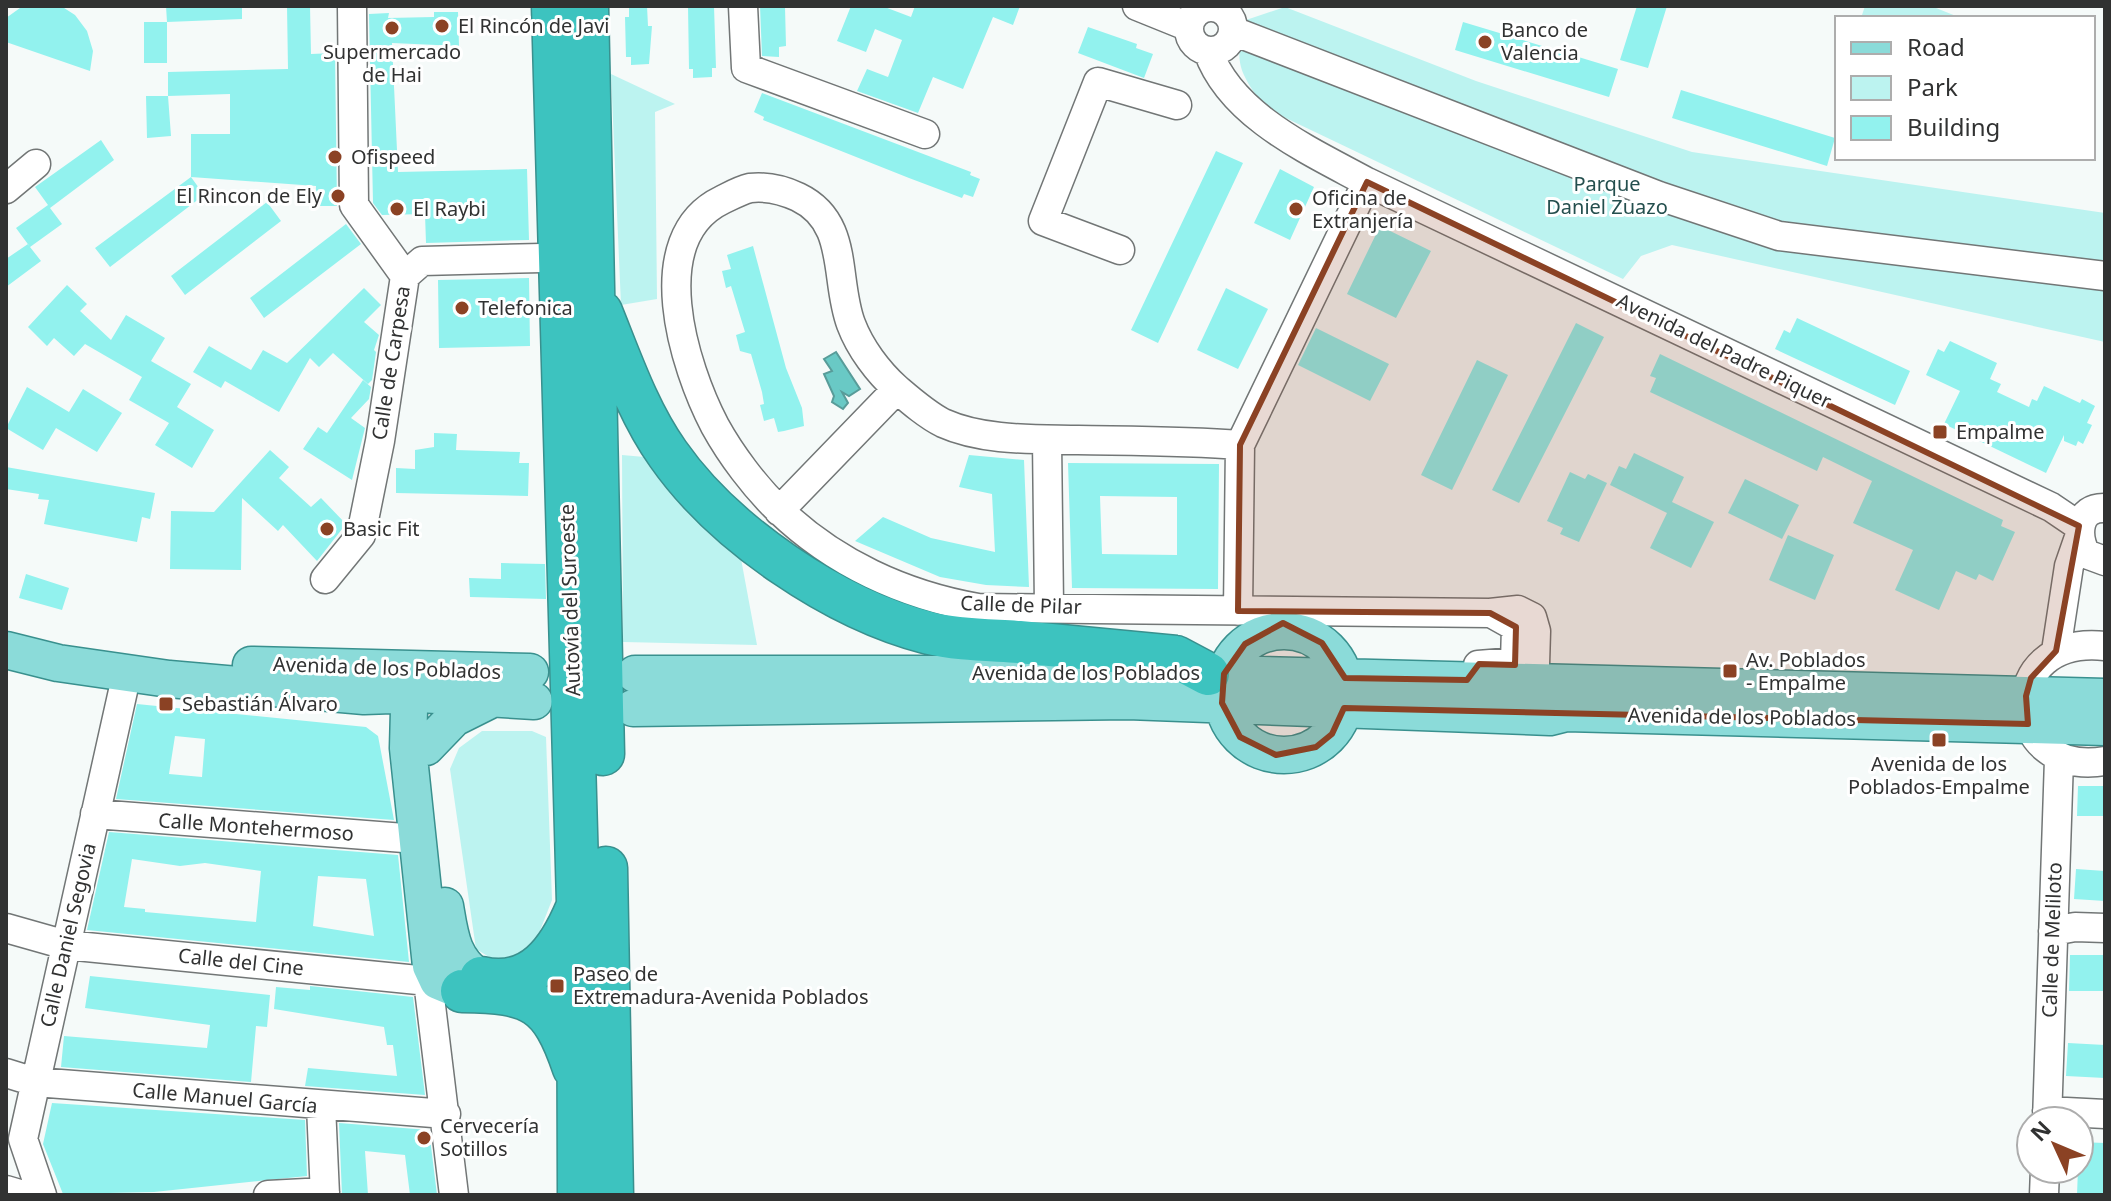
<svg xmlns="http://www.w3.org/2000/svg" width="2111" height="1201" viewBox="0 0 2111 1201" font-family="'Noto Sans',sans-serif">
<style>
.green{fill:#bcf3f0}
.water{fill:#69c9c5;stroke:#589c99;stroke-width:2}
.building{fill:#92f2ee;fill-rule:evenodd}
.lines{fill:none;stroke-linecap:round;stroke-linejoin:round}
.minor-casing{stroke:#727676;stroke-width:31}
.major-casing{stroke:#39908e;stroke-width:39}
.highway-casing{stroke:#39908e;stroke-width:45}
.minor{stroke:#fff;stroke-width:28}
.major{stroke:#8bdbd9;stroke-width:36}
.highway{stroke:#3dc3bf;stroke-width:42}
.marked{fill:#8b4224;fill-opacity:0.2;stroke:#8b4224;stroke-width:6;stroke-linejoin:round}
.poi-dot{fill:#8b4224;stroke:#fff;stroke-width:3}
.labels{text-anchor:middle;stroke-width:6;stroke-linejoin:round;paint-order:stroke}
.poi-label{font-size:20px;fill:#313232;stroke:#fff;text-anchor:start}
.park-label{font-size:20px;fill:#244f4e;stroke:#fff}
.street-label{font-size:20px;fill:#313232;stroke:#fff}
</style>
<rect width="100%" height="100%" fill="#f5faf9"/>
<!-- green -->
<path class="green" d="M1865 6H1931L1961 18H1861Z
M1285 7 1476 81 1692 152 2105 213V342L1672 245 1641 256 1623 279 1265 108C1239 71 1233 64 1246 20Z
M611 74 675 104 655 112 657 299 621 305Z
M622 455 667 459 739 548 757 645 623 642Z
M482 731H532L546 737 552 900 532 951 499 963 476 949 450 769 459 748Z"/>
<!-- water -->
<path class="water" d="M836 352 860 389 849 396 842 392 848 403 843 409 832 402 834 396 824 374 832 371 824 359Z"/>
<!-- building -->
<path class="building" d="M61 6 75 15 87 31 93 51 90 71 6 42V18L20 8Z
M166 6H242V19L167 22Z
M287 6H310L311 54 335 53 337 206H315L316 186 191 177V134H230V94L168 96V72L288 69Z
M629 6H647L648 26H652L649 64 631 65V57H626L625 17H629Z
M688 6H714L716 68H712V77L693 78V69H689Z
M760 6 785 7 786 46 779 47V57L762 56Z
M851 6H882L911 17 915 6H1020L1013 25 993 17 963 89 933 77 918 113 857 91 867 69 888 77 902 40 875 29 866 52 837 41Z
M1637 6H1667L1648 68 1620 60Z
M434 12H458L459 46 392 43 398 172 527 169 529 240 426 243 425 214 382 215 373 203 369 14 389 13 388 18 434 17Z
M144 22H167V63H144Z
M1463 22 1618 69 1609 97 1455 50Z
M1088 27 1137 44 1136 48 1153 54 1144 78 1078 53Z
M1681 90 1835 138 1827 166 1672 118Z
M762 93 971 172 970 175 980 179 973 197 964 194 962 198 909 178 763 120 764 117 754 112Z
M146 96H168L171 136 147 138Z
M101 140 114 160 50 208 62 224 30 247 41 261 6 287V259L28 244 30 247 16 228 48 205 35 187Z
M1216 151 1243 163 1158 343 1131 330Z
M1280 169 1314 187 1290 240 1254 223Z
M191 177 204 195 110 267 95 248Z
M267 202 281 221 185 295 171 276Z
M346 224 361 244 264 318 250 298Z
M1380 226 1431 251 1396 318 1347 294Z
M753 246 786 368 802 408 804 426 784 431 778 432 774 418 764 421 760 405 764 404 762 392 751 354 740 351 736 335 745 332 731 286 726 288 722 271 731 269 727 255Z
M529 278 530 346 439 348 438 280Z
M67 285 87 304 80 311 111 340 126 315 165 338 151 361 191 384 177 407 214 430 192 468 155 445 169 423 129 400 142 377 85 344 74 356 54 338 47 346 28 327Z
M364 288 381 305 364 322 379 335 374 350 376 352 372 380 368 384 333 353 319 367 310 358 279 412 225 381 221 388 193 372 209 346 251 370 263 350 287 363Z
M1226 288 1268 309 1238 369 1197 350Z
M1797 318 1910 371 1895 405 1775 349 1784 330 1790 333Z
M1576 323 1604 337 1519 503 1492 490Z
M1316 328 1389 364 1370 401 1298 365Z
M1950 341 1997 363 1990 379 2001 384 1997 392 2029 407 2032 399 2037 401 2044 386 2080 403 2082 399 2095 406 2087 423 2092 425 2083 444 2078 441 2076 446 2064 441V435L2046 473 1944 424 1960 391 1926 375 1938 349 1944 352Z
M1660 354 2003 520 2001 526 2015 532 1993 581 1979 574 1976 580 1956 571 1939 610 1895 590 1913 550 1853 523 1872 481 1823 457 1817 471 1650 392 1656 378 1650 376Z
M1477 360 1508 375 1452 490 1421 475Z
M363 380 371 387 369 399 351 418 365 428 352 480 303 449 318 427 327 433Z
M27 387 69 412 83 389 122 413 97 452 56 428 43 450 6 428Z
M434 433 457 434 456 450 520 452 519 463H529L528 496 396 493V468L415 469V450L434 447Z
M270 450 289 467 279 478 311 507 321 498 346 524 317 561 283 525 278 531 242 498 241 570 170 569 171 511 214 512Z
M1634 453 1684 477 1672 502 1714 522 1691 568 1650 548 1667 513 1610 485 1619 466 1626 469Z
M969 455 1024 460 1029 587 986 585 940 577 855 541 883 517 931 538 995 552 992 494 959 487Z
M1068 463 1219 464 1218 589 1072 588ZM1100 496 1177 497V555L1102 554Z
M6 467 155 493 150 519 142 517 137 542 44 524 49 500 38 499 39 494 6 489Z
M1570 472 1585 479 1588 474 1607 483 1579 542 1560 534 1563 528 1547 521Z
M1745 479 1799 505 1782 539 1728 513Z
M1788 535 1834 555 1815 600 1769 580Z
M501 563 545 564 546 599 470 597 469 578 501 579Z
M26 574 69 588 62 610 19 598Z
M137 704 366 727 378 736 394 820 116 799ZM175 736 205 739 202 777 169 774Z
M2078 786H2105V816H2077Z
M109 832 398 855 409 962 87 930ZM132 859 180 866 205 863 261 871 256 922 145 912V909L124 907ZM318 876 366 879 374 936 313 926Z
M2076 869 2105 871V901L2074 899Z
M2070 955H2105V991H2069Z
M90 976 270 995 267 1027 256 1026 251 1082 61 1067 64 1036 207 1048 210 1025 85 1008Z
M310 986 413 997 425 1095 305 1086 308 1068 397 1076 393 1045H387L384 1027 274 1009 276 987 310 990Z
M2068 1043 2105 1045V1078L2066 1076Z
M52 1103 305 1120 307 1176 154 1192 63 1194 43 1144Z
M339 1123 429 1130 437 1195H410L405 1155 365 1151 368 1195H342Z
M2079 1142 2105 1143V1195H2077Z"/>
<g class="lines">
<!-- minor casing -->
<g class="minor-casing">
<path id="minor" d="M743 6 746 68 925 134
M1137 6 1189 27
M1189 29a22 22 0 1 1 44 0a22 22 0 1 1-44 0Z
M1233 31 1659 196 1779 236 2105 276
M1208 51C1231 116 1310 151 1367 182L2051 507 2079 526
M6 189 36 164
M1120 250 1043 221 1098 82 1177 105
M405 276 422 261 542 258
M1047 440 1049 606
M1240 445C1187 441 1132 441 1078 440 1034 439 983 441 943 423 927 415 911 401 897 389 878 372 860 348 851 324 834 279 850 222 798 197 783 190 768 186 750 188 741 190 730 196 722 200 643 238 684 367 715 426 731 455 755 487 779 510 834 563 904 595 978 608L1490 613 1518 610 1532 617 1536 631 1534 698
M2105 508C2077 507 2076 535 2086 554L2105 561
M779 511 897 389
M325 579 361 535 380 441 405 276 354 205 352 6
M1238 611 1240 445 1367 182
M2105 646C1995 634 2002 778 2105 761
M2056 651 2069 566 2078 540
M1478 665 1515 662 1516 627 1491 613
M95 814 417 839
M6 928 66 945 428 981 454 979
M2053 931 2075 927 2105 928
M428 981 454 1195
M6 1073 35 1082 446 1114
M321 1106 325 1195
M2047 1111 2105 1114
M2047 1121 2059 759
M6 1190 23 1195
M42 1195 23 1139 127 673
M268 1195 325 1192
M2044 1195 2045 1169"/>
</g>
<!-- major casing -->
<g class="major-casing">
<path id="major" d="M1222 693a62 62 0 1 1 124 0a62 62 0 1 1-124 0Z
M6 650 58 663 169 679 364 696 420 694 534 701
M251 665 530 672
M410 672 408 748 431 966 438 981 462 991
M635 674H1224L2105 697
M633 708 1128 701 1550 717 1566 713 2105 727
M426 747 454 718 492 699
M445 906C450 936 452 959 479 978"/>
</g>
<!-- highway casing -->
<g class="highway-casing">
<path id="highway" d="M553 6 578 903 579 1195
M587 6 603 754
M601 312C620 359 638 412 668 454 724 534 835 609 929 633 957 640 990 640 1019 642 1072 647 1124 652 1176 657L1208 674
M606 868 612 1195
M481 978C532 990 559 951 577 908
M462 991C532 992 551 1000 574 1068"/>
</g>
<!-- minor -->
<use href="#minor" class="minor"/>
<!-- major -->
<use href="#major" class="major"/>
<!-- highway -->
<use href="#highway" class="highway"/>
</g>
<!-- marked area -->
<path class="marked" d="M1367 182 2079 526 2056 651 2031 678 2026 696 2028 724 1344 708 1332 734 1316 747 1276 755 1240 737 1222 703 1224 674 1245 644 1283 623 1322 643 1345 678 1467 680 1479 664 1515 665 1516 627 1490 613 1238 611 1240 445Z"/>
<!-- markers -->
<g class="poi-dot">
<circle cx="442" cy="26" r="8"/>
<circle cx="392" cy="28" r="8"/>
<circle cx="1485" cy="42" r="8"/>
<circle cx="335" cy="157" r="8"/>
<circle cx="338" cy="196" r="8"/>
<circle cx="397" cy="209" r="8"/>
<circle cx="1296" cy="209" r="8"/>
<circle cx="462" cy="308" r="8"/>
<rect x="1932" y="424" width="16" height="16" rx="4"/>
<circle cx="327" cy="529" r="8"/>
<rect x="1722" y="663" width="16" height="16" rx="4"/>
<rect x="158" y="696" width="16" height="16" rx="4"/>
<rect x="1931" y="732" width="16" height="16" rx="4"/>
<rect x="549" y="978" width="16" height="16" rx="4"/>
<circle cx="424" cy="1138" r="8"/>
</g>
<g class="labels">
<!-- poi labels -->
<g class="poi-label">
<text x="458" y="33">El Rincón de Javi</text>
<text x="1501" y="37">Banco de<tspan x="1501" dy="23">Valencia</tspan></text>
<text x="392" y="59" text-anchor="middle">Supermercado<tspan x="392" dy="23">de Hai</tspan></text>
<text x="351" y="164">Ofispeed</text>
<text x="322" y="203" text-anchor="end">El Rincon de Ely</text>
<text x="1312" y="205">Oficina de<tspan x="1312" dy="23">Extranjería</tspan></text>
<text x="413" y="216">El Raybi</text>
<text x="478" y="315">Telefonica</text>
<text x="1956" y="439">Empalme</text>
<text x="343" y="536">Basic Fit</text>
<text x="1746" y="667">Av. Poblados<tspan x="1746" dy="23">- Empalme</tspan></text>
<text x="182" y="711">Sebastián Álvaro</text>
<text x="1939" y="771" text-anchor="middle">Avenida de los<tspan x="1939" dy="23">Poblados-Empalme</tspan></text>
<text x="573" y="981">Paseo de<tspan x="573" dy="23">Extremadura-Avenida Poblados</tspan></text>
<text x="440" y="1133">Cervecería<tspan x="440" dy="23">Sotillos</tspan></text>
</g>
<!-- park labels -->
<g class="park-label">
<text x="1607" y="191">Parque<tspan x="1607" dy="23">Daniel Zuazo</tspan></text>
</g>
<!-- street labels -->
<g class="street-label">
<text transform="translate(1724 351) rotate(26)" y="7">Avenida del Padre Piquer</text>
<text transform="translate(391 363) rotate(-81)" y="7">Calle de Carpesa</text>
<text transform="translate(570 600) rotate(-92)" y="7">Autovía del Suroeste</text>
<text transform="translate(1021 605) rotate(2)" y="7">Calle de Pilar</text>
<text transform="translate(387 668) rotate(2)" y="7">Avenida de los Poblados</text>
<text x="1086" y="680">Avenida de los Poblados</text>
<text transform="translate(1742 717) rotate(1)" y="7">Avenida de los Poblados</text>
<text transform="translate(256 827) rotate(4)" y="7">Calle Montehermoso</text>
<text transform="translate(68 935) rotate(-77)" y="7">Calle Daniel Segovia</text>
<text transform="translate(2052 940) rotate(-88)" y="7">Calle de Meliloto</text>
<text transform="translate(241 962) rotate(6)" y="7">Calle del Cine</text>
<text transform="translate(225 1098) rotate(5)" y="7">Calle Manuel García</text>
</g>
</g>
<!-- border -->
<rect width="2111" height="1201" fill="none" stroke="#313232" stroke-width="16"/>
<!-- legend -->
<rect x="1835" y="16" width="260" height="144" fill="#ffffff" stroke="#adadad" stroke-width="2"/>
<rect x="1851" y="42" width="40" height="12" fill="#8bdbd9" stroke="#adadad" stroke-width="2"/>
<text x="1907" y="56" font-size="24" fill="#313232">Road</text>
<rect x="1851" y="76" width="40" height="24" fill="#bcf3f0" stroke="#adadad" stroke-width="2"/>
<text x="1907" y="96" font-size="24" fill="#313232">Park</text>
<rect x="1851" y="116" width="40" height="24" fill="#92f2ee" stroke="#adadad" stroke-width="2"/>
<text x="1907" y="136" font-size="24" fill="#313232">Building</text>
<!-- north arrow -->
<g transform="translate(2055 1145) rotate(314)"><circle r="38" fill="#ffffff" stroke="#adadad" stroke-width="2"/>
<path d="M0-6L14 30L0 20L-14 30Z" fill="#8b4224"/>
<text y="-12" font-size="22" font-weight="bold" text-anchor="middle" fill="#313232">N</text>
</g>
</svg>
